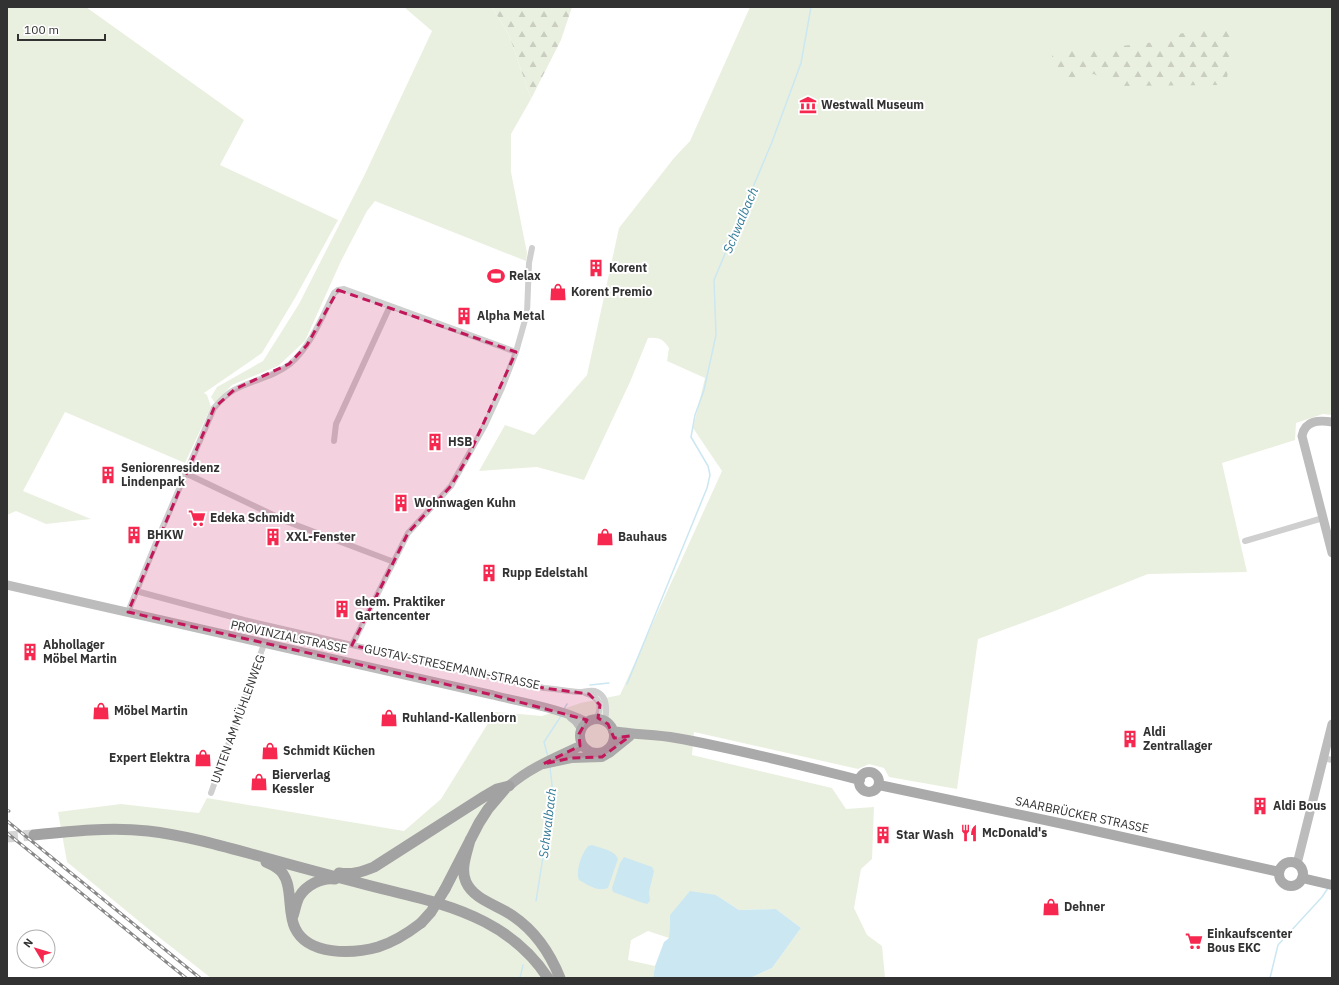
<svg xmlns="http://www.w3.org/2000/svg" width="1339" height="985" viewBox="0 0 1339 985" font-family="'IBM Plex Sans',sans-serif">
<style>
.green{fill:#eaf0e0}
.forest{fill:url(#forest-firs)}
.water{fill:#cbe7f1}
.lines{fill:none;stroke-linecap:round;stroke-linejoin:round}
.stream{stroke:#cbe7f1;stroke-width:1.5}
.trunk-tunnel{stroke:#d6d6d6;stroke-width:11;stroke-dasharray:11 5.5;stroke-linecap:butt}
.minor{stroke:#cfcfcf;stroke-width:6}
.secondary{stroke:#bcbcbc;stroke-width:9}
.primary{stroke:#aaa;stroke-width:10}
.trunk{stroke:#a2a2a2;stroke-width:11}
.rail-casing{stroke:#878787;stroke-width:3}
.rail{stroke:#fff;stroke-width:1.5;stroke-dasharray:4.5;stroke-linecap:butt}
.trunk-bridge{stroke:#a2a2a2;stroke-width:11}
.marked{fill:#c2185b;fill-opacity:0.2;stroke:#c2185b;stroke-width:3;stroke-dasharray:8 5;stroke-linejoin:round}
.labels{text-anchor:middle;stroke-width:4;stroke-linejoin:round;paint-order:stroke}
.poi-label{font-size:12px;font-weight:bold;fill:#323232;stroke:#fff;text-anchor:start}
.street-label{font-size:12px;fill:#323232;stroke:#fff}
.water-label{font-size:13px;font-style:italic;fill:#347c97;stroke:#fff}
</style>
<defs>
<pattern id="forest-firs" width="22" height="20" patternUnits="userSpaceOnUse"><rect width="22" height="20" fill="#eaf0e0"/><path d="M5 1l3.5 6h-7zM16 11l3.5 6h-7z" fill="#c9cec1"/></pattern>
</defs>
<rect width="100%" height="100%" fill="#fff"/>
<!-- green -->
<path class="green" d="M7 7H86L244 120 220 165 338 220 295 298 262 353 204 393 207 395 211 407 185 463 65 412 23 491 91 519 46 524 16 511 7 515Z
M404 7H492L509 35 531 99 511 134V172L527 253 526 261 375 201 367 211 341 261 305 341 278 366 232 385 215 403 211 397 217 387 263 361 299 304 365 174 432 31Z
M750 7H1332V415L1323 414 1296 423 1295 440 1222 463 1247 572 1148 574 1052 612 978 639 957 789 889 777 884 768 869 764 858 769 694 732 692 755 832 788 846 809 874 807 872 859 861 869 854 908 867 935 882 946 885 978H750L772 968 801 928 776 909 739 910 716 895 670 915 669 938 648 931 631 940 628 960 655 966 653 978H211L146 927 67 862 58 812 121 804 199 813 207 798 404 831 441 799 495 712 542 716 581 703 620 695 722 471 693 428 705 378 667 361 669 348C663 339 659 337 648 338L630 382 584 480 537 467 479 471 505 425 534 435 587 375 619 228 674 158 690 141Z"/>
<!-- forest -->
<path class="forest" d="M492 7H572L561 40 531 99 509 35Z
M1233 26 1227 79 1218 85 1115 86 1094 74 1054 80 1051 59 1055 50H1087L1164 41 1177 34Z"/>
<!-- water -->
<path class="water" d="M592 845C600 848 615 850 618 859L608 888C597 892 588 885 579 880 575 871 582 853 588 846Z
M624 857 652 867 654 871 649 892 650 901 647 904 640 902 613 892 612 888 620 863Z
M690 891 716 895 739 910 776 909 801 928 772 968 750 978H653L655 966 664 942 669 938 670 915Z"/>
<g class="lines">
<!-- stream -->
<path class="stream" d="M627 684 707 488 710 475 708 466 691 437 695 415 704 390 716 335 714 280 772 142 801 63 811 7
M590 685 609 683
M564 709 567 704
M548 757 544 742 561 716
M536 901 553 794 550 767
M520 978 523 965
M1270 978 1278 945 1322 897 1328 888"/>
<!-- trunk-tunnel -->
<path class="trunk-tunnel" d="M7 837 34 835"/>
<!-- minor -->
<path class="minor" d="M334 441 336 424 390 306
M185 473 288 522 394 562
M1245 541 1323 518
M136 591 244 620 352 645 544 688C556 689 567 691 579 692 584 692 589 690 595 691 608 695 607 710 605 721
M128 612 158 538 214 408C220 401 226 394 234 390 252 380 274 377 290 364 311 346 322 317 334 293L338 290 344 289 516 352
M352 645 408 533 451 486 485 425 502 388 516 352 527 313 529 263 532 248
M585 693C600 697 603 706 596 719
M1323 758 1332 760
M211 793 264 644"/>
<!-- secondary -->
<path class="secondary" d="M1332 422C1319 420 1305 420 1302 436L1332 553
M7 585 493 695C524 703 558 708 587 722
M571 717 576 721 581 728
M1297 864 1332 724"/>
<!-- primary -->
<path class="primary" d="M580 736a17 17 0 1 1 34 0a17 17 0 1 1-34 0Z
M613 731C634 735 655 734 676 738 738 749 799 765 860 780
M543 764 571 758 602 757 609 753 630 736
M859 782a10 10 0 1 1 20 0a10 10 0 1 1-20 0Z
M879 785 1073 826 1279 872
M509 786C529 768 557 757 582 745
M1279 874a12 12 0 1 1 24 0a12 12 0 1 1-24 0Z
M1302 878 1332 885"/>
<!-- trunk -->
<path class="trunk" d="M34 835C72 831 110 827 148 831 182 835 215 844 248 853 284 863 320 873 356 882 399 894 445 901 485 922 510 935 533 955 548 978
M470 840C467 853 460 869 466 882 474 900 498 905 513 916 535 931 550 953 560 978
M266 862C270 864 274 865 277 868 295 880 286 910 295 928 308 956 353 954 378 947 394 942 408 933 421 923
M339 873C352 875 362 872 374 867L485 796 497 789 509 786
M445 889 479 823 488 809 505 789
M293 916C295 910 296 903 299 897 306 885 322 877 335 879"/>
<!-- rail casing -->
<g class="rail-casing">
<path id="rail" d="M7 810 9 811
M7 821 200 978
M7 833 186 978"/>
</g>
<!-- rail -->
<use href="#rail" class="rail"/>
<!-- trunk-bridge -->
<path class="trunk-bridge" d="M421 923 431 912 445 889"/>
</g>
<!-- marked area -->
<path class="marked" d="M338 290 516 352 469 455 451 486 408 533 352 645 544 688 589 694 600 705 598 718 608 724 614 738 630 736 602 757 571 758 543 764 580 746 579 734 587 720 493 695 128 612 214 408 235 389 289 364 307 345Z"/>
<!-- icons -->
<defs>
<g id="museum-bare" transform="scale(1.38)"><path d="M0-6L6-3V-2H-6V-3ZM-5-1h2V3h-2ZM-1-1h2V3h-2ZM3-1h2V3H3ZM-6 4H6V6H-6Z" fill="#f6284f" stroke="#fff" stroke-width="2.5" paint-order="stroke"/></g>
<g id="building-bare" transform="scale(1.38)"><path d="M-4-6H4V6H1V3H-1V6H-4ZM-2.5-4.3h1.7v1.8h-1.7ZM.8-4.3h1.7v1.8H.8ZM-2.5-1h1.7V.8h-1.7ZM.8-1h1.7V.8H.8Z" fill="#f6284f" stroke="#fff" stroke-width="2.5" paint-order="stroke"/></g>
<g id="stadium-bare" transform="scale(1.38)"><path d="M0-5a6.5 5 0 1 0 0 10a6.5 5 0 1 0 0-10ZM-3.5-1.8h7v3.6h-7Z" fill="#f6284f" stroke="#fff" stroke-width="2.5" paint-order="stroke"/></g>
<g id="shop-bare" transform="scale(1.38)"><path d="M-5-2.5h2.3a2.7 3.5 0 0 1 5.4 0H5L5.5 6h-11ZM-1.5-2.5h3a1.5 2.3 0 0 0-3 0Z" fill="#f6284f" stroke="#fff" stroke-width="2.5" paint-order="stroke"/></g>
<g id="supermarket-bare" transform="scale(1.38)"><path d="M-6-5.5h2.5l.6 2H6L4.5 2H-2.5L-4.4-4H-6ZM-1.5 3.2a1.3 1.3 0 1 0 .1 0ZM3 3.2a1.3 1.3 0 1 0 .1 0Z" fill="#f6284f" stroke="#fff" stroke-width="2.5" paint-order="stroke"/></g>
<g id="restaurant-bare" transform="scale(1.38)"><path d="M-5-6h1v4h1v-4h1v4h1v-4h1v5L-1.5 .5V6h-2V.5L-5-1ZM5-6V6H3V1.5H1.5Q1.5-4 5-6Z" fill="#f6284f" stroke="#fff" stroke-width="2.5" paint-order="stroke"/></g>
</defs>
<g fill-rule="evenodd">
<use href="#museum-bare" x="808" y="105"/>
<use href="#building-bare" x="596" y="268"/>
<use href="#stadium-bare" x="496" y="276"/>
<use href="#shop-bare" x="558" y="292"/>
<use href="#building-bare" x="464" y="316"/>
<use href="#building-bare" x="435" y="442"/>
<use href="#building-bare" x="108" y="475"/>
<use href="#building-bare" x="401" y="503"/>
<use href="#supermarket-bare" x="197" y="518"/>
<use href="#building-bare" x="134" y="535"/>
<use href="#building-bare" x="273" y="537"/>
<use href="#shop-bare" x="605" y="537"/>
<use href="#building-bare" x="489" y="573"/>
<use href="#building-bare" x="342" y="609"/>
<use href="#building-bare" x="30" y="652"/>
<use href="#shop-bare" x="101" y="711"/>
<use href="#shop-bare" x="389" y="718"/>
<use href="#building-bare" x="1130" y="739"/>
<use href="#shop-bare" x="270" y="751"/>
<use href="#shop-bare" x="203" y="758"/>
<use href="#shop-bare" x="259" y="782"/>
<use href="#building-bare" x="1260" y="806"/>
<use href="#restaurant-bare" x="969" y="833"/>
<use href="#building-bare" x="883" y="835"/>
<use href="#shop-bare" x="1051" y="907"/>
<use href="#supermarket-bare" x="1194" y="941"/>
</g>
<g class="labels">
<!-- poi labels -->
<g class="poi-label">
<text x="821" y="109">Westwall Museum</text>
<text x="609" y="272">Korent</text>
<text x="509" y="280">Relax</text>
<text x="571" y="296">Korent Premio</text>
<text x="477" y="320">Alpha Metal</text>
<text x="448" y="446">HSB</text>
<text x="121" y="472">Seniorenresidenz<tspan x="121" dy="14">Lindenpark</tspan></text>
<text x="414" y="507">Wohnwagen Kuhn</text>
<text x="210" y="522">Edeka Schmidt</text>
<text x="147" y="539">BHKW</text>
<text x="286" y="541">XXL-Fenster</text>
<text x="618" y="541">Bauhaus</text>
<text x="502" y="577">Rupp Edelstahl</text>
<text x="355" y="606">ehem. Praktiker<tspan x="355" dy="14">Gartencenter</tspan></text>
<text x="43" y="649">Abhollager<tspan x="43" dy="14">Möbel Martin</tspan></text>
<text x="114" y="715">Möbel Martin</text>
<text x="402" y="722">Ruhland-Kallenborn</text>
<text x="1143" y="736">Aldi<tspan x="1143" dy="14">Zentrallager</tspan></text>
<text x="283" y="755">Schmidt Küchen</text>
<text x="190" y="762" text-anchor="end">Expert Elektra</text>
<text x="272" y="779">Bierverlag<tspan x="272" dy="14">Kessler</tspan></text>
<text x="1273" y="810">Aldi Bous</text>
<text x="982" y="837">McDonald's</text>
<text x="896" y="839">Star Wash</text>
<text x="1064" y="911">Dehner</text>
<text x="1207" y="938">Einkaufscenter<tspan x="1207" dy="14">Bous EKC</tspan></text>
</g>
<!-- street labels -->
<g class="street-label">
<text transform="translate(289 637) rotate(12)" y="4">PROVINZIALSTRASSE</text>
<text transform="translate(452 667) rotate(12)" y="4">GUSTAV-STRESEMANN-STRASSE</text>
<text transform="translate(238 719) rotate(-70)" y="4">UNTEN AM MÜHLENWEG</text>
<text transform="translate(1082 815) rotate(12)" y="4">SAARBRÜCKER STRASSE</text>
</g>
<!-- water labels -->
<g class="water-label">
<text transform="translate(740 220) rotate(-67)" y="5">Schwalbach</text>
<text transform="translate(547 823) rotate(-83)" y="5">Schwalbach</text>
</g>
</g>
<!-- border -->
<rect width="1339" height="985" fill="none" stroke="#323232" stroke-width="16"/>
<!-- north arrow -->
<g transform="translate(36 949) rotate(308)"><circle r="19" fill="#ffffff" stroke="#adadad"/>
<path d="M0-3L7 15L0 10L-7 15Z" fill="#f6284f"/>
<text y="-6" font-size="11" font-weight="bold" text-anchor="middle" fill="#323232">N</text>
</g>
<!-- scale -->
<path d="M18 34v6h87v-6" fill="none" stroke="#323232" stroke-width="2"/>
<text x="24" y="34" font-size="12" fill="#323232" stroke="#ffffff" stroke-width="3" paint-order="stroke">100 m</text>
</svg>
